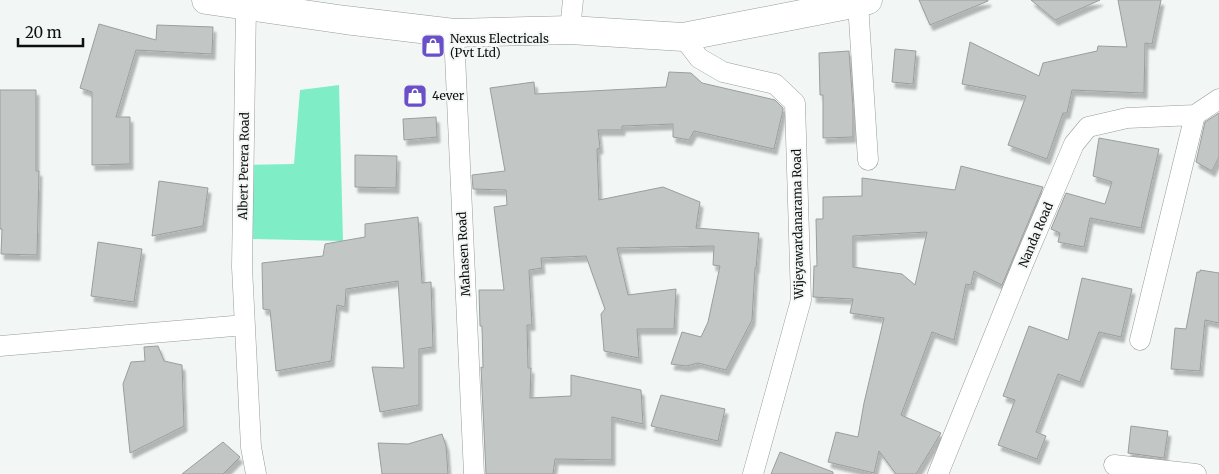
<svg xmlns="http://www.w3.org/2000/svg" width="1219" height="474" viewBox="0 0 1219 474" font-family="Merriweather,serif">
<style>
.green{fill:#7feec6}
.building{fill:#c2c7c5;stroke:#9a9e9c;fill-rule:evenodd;filter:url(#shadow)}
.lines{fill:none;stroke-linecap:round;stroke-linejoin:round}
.minor-casing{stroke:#979c9a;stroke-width:21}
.primary-casing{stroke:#979c9a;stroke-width:29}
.minor{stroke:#fff;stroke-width:20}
.primary{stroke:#fff;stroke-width:28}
.labels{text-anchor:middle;stroke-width:4;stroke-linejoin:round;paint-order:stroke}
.poi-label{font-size:12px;fill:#0e0f0e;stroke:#f2f7f5;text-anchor:start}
.street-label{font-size:12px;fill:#0e0f0e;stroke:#f2f7f5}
</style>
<defs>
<filter id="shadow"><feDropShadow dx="3" dy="5.5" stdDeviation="1" flood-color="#0004"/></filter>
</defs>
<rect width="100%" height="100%" fill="#f2f7f5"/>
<!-- green -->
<path class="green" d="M339 85 343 241 251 239 242 165 294 164 300 90Z"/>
<!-- building -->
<path class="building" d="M919 0H988V1L930 25Z
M1031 0H1100L1055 20Z
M1118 0H1161L1152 44 1145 43 1144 93 1072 90 1067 113H1063L1047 159 1008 145 1026 96 962 84 970 42 1039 76 1043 63 1097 51 1098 46 1127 47Z
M99 24 156 40 157 25 213 27 212 54 136 50 116 117H130V164L92 165V92L80 88Z
M895 49 916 51 913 84 892 82Z
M849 51 853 108V137L823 138V95H820L819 53Z
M669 72 691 73 702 83 775 100 783 108V110L774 149 694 131 689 140 673 137V124L622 126V130H598L600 148 597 149 599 200 663 187 700 202 696 228 759 233 756 268H755L752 320 726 370 698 363 686 366 671 364 682 332 701 337 708 322 720 266 713 265 714 246 617 248 628 295 676 289 674 329H637L639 358 604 351 601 314 605 309 586 256 541 258 542 268 529 270 532 325H527L528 368H531L530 398 571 396V375L641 390 643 424 612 417V460L555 459 553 474H486L481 367 483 368 482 326H480L479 290H504L494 207 507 205 506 190 473 189 472 175 505 171 490 88 534 82 535 94 666 87Z
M0 90H36V171H39L37 255 1 254 2 229H0Z
M1219 113V157L1212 171 1196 162 1205 122Z
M436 117 437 137 404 140 403 119Z
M1099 138 1159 149 1141 228 1090 218 1084 247 1058 242 1060 233 1051 229 1066 193 1105 204 1112 182 1093 176Z
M355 155 397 156 396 188 355 187Z
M961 166 1043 187 1002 285 974 271 971 285 966 284 954 340 932 332 901 415 941 433 916 474H896L879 451 874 473 828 462 836 432 858 437 864 403 884 318 850 313 853 299 813 297 814 266H817L816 219H823V197L862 196V178L955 190ZM927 232 915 285 902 274 853 267V236Z
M159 181 208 188 203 226 152 236Z
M418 217 422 283 431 282 433 347 419 349V405L380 412 372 367 404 368 398 281 346 289 345 307 337 305 331 361 276 371 270 310 263 309 262 263 323 256 325 244 365 237V224Z
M98 242 142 249 134 302 91 296Z
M1200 270 1219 273V323L1205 320 1200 371 1171 369 1175 328 1186 329 1197 272H1200Z
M1082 278 1132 289 1121 337 1099 332 1080 382 1058 374 1036 432 1046 436 1037 459 998 445 1015 400 1003 396 1029 326 1068 340Z
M158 346 164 361 182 365 184 426 130 453 123 384 131 362 145 361 144 347Z
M661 395 725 409 718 441 651 426Z
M1131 426 1168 431 1164 458 1128 453Z
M442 434 446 446 448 474H382L378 443 408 444Z
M223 442 240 457 223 474H182Z
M780 452 833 472V474H771Z"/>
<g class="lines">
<!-- minor casing -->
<g class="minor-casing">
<path id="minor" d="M858 3 868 160
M246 6 242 267 251 447 256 474
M570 30 573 0
M454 33 474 474
M683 37 699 58 723 72 775 84 795 103 801 300 753 474
M1140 340 1195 115
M0 346 245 325
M1114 465 1196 474
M938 474 1023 264 1074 144 1088 127 1127 118 1195 115 1219 99"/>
</g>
<!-- primary casing -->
<g class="primary-casing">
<path id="primary" d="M206 0 345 20 454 33 570 30 683 37 858 3 868 0"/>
</g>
<!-- minor -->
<use href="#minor" class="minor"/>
<!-- primary -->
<use href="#primary" class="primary"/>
</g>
<!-- icons -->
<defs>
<g id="shop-square" transform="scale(1.25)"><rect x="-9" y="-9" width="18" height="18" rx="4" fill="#694fc8" stroke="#f2f7f5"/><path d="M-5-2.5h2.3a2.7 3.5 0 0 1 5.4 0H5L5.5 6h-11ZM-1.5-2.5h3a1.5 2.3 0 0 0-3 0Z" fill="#fff"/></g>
</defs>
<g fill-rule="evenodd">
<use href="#shop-square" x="433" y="46"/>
<use href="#shop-square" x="415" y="96"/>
</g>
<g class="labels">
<!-- poi labels -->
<g class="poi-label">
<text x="450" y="43">Nexus Electricals<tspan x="450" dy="14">(Pvt Ltd)</tspan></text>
<text x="432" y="100">4ever</text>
</g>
<!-- street labels -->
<g class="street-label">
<text transform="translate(244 166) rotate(-89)" y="4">Albert Perera Road</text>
<text transform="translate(798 224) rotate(-91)" y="4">Wijeyawardanarama Road</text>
<text transform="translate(1036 235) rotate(-67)" y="4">Nanda Road</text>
<text transform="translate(464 254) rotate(-93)" y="4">Mahasen Road</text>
</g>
</g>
<!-- scale -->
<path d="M18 38v8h65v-8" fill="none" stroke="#0e0f0e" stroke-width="2.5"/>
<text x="25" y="38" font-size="15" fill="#0e0f0e" stroke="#f2f7f5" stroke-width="4" paint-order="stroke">20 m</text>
</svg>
